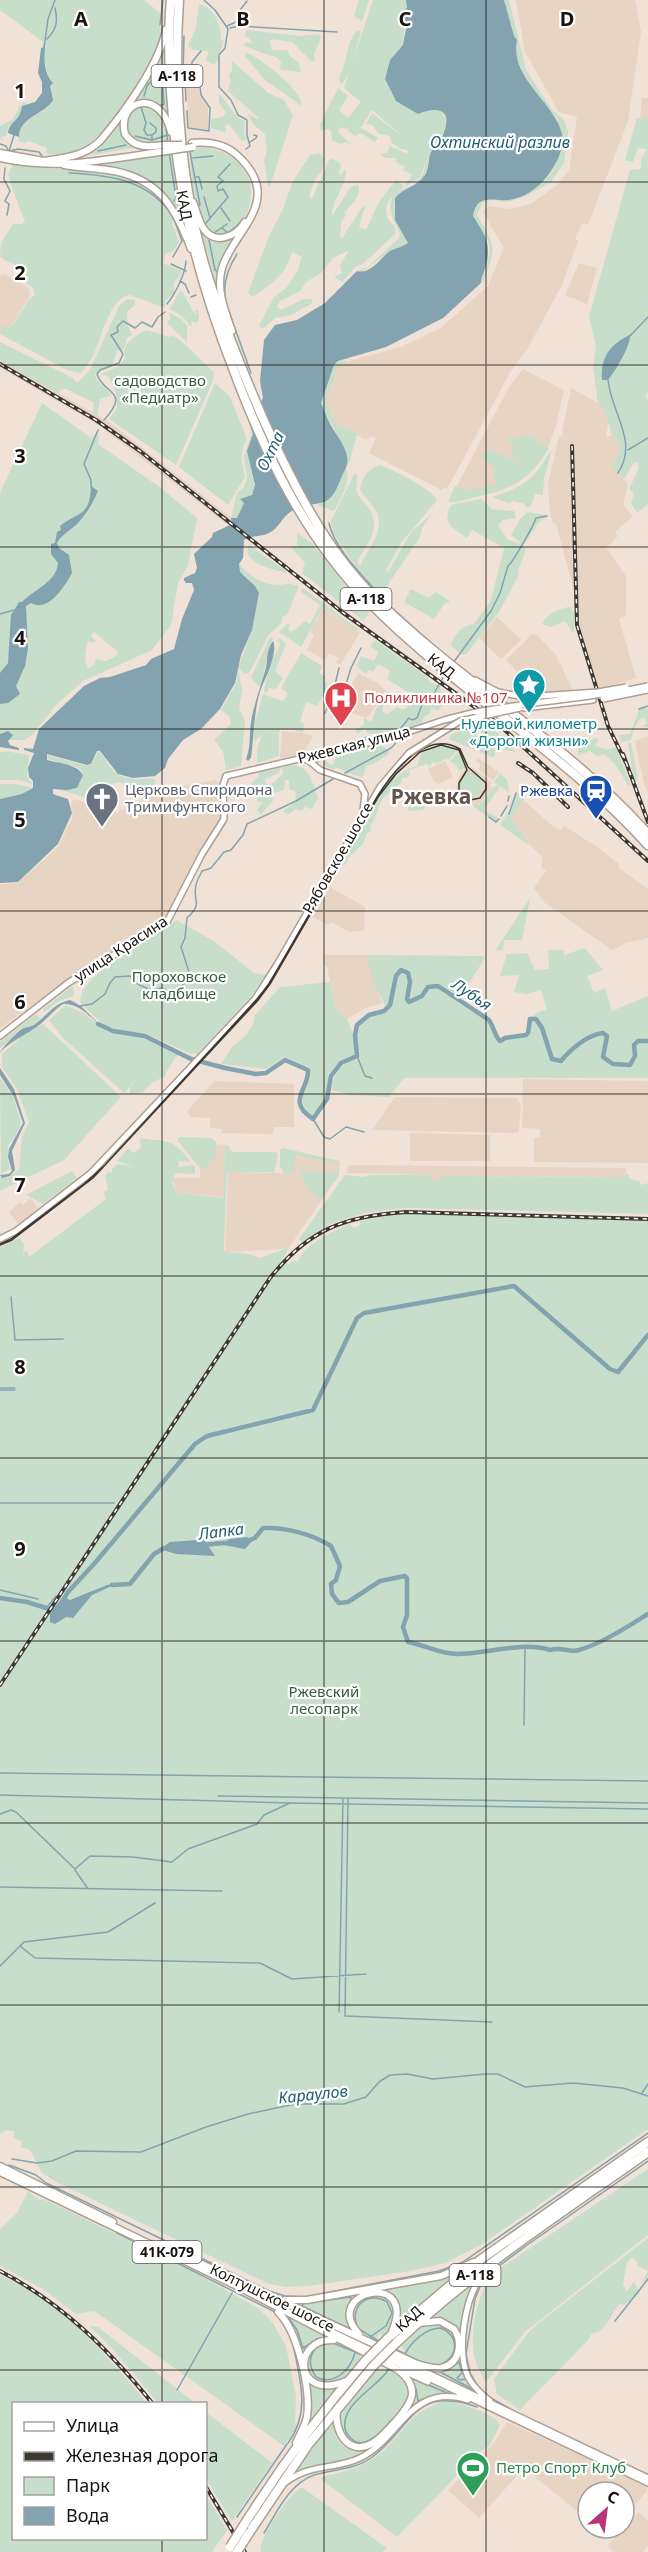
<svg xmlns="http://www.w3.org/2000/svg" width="648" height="2552" viewBox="0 0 648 2552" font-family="'Noto Sans',sans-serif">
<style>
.built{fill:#e8d4c3}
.green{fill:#c7decb;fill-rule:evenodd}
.water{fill:#83a3b0}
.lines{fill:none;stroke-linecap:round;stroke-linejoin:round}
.stream{stroke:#83a3b0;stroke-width:1.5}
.river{stroke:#83a3b0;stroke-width:4.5}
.secondary-casing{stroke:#ac9f93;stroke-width:8}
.primary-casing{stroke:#ac9f93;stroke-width:9}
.motorway-casing{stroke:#ac9f93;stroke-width:11}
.secondary{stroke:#fff;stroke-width:5}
.primary{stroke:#fff;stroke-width:6}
.motorway{stroke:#fff;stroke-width:8}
.tram{stroke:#3e3832;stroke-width:1.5}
.rail-casing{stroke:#3e3832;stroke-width:4}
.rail{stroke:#fff;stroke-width:1.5;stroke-dasharray:4.5;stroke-linecap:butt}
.secondary-bridge-casing{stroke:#ac9f93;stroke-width:8;stroke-linecap:butt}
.primary-bridge-casing{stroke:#ac9f93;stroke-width:9;stroke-linecap:butt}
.motorway-bridge-casing{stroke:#ac9f93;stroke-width:11;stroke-linecap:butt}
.secondary-bridge{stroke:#fff;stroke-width:5}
.primary-bridge{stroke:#fff;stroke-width:6}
.motorway-bridge{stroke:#fff;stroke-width:8}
.grid{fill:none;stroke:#191410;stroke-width:1.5;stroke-opacity:0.55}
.labels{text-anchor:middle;stroke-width:4.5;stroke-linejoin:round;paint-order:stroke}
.shield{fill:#fff;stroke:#5e5a58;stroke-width:1.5}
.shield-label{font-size:14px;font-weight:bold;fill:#191410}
.street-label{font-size:15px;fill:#191410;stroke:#fff}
.park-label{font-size:15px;fill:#345d3d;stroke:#fff}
.health-label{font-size:15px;fill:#be3a42;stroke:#fff;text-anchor:start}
.culture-label{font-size:15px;fill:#0d838f;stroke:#fff}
.worship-label{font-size:15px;fill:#5b616d;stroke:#fff;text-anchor:start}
.transit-label{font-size:15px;fill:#164399;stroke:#fff;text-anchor:end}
.leisure-label{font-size:15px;fill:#27864d;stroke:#fff;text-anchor:start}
.water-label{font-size:16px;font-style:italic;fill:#1f5d71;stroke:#fff}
.district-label{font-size:21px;font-weight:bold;fill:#60544a;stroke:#fff}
.grid-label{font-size:20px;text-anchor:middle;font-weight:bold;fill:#191410;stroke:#fff;stroke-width:4.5;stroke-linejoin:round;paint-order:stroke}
</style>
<rect width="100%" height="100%" fill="#f0e2d6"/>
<!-- built -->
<path class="built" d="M516 0H635L641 32 628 121 588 225 582 223 575 239 578 241 562 285 528 348 511 371 447 489 444 487 442 490 369 453 376 438 372 436 366 440 336 423 326 402 337 370 341 363 401 347 442 327 488 286 504 248 483 212 489 206 510 209 531 204 558 184 569 170 577 117 559 112 525 52Z
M186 77 198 78 200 95 208 108V130L189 127Z
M642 98H648V119H640Z
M579 263 597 268 587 304 565 295Z
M5 274 23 284 29 289 30 296 5 336 0 333V276Z
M0 360 108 421 233 519 228 525 97 424 0 368Z
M523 369 564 390 556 426 548 447 536 464 499 488 451 497 509 387Z
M571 388 598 403 605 411 608 423 606 437 612 435 617 439 620 450 612 466 628 484 623 505 633 516 615 532 618 536 606 548 626 576V611L625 616 619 619 636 678 598 689 581 636 575 587H573L556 524 553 523 550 514 548 484 559 436 563 437 562 433Z
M323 608 360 633 340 665 336 663 338 658 329 653 325 660 307 650 314 635 310 632Z
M497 617 521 640 501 659 479 638Z
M532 634 537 635 556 655 573 691 530 696 511 687 528 673 522 676 506 660Z
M358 673 377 683 392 695 390 702 381 698 367 718 346 711 350 688Z
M282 731 303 733 313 736 303 754 280 758Z
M648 736V792L644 784 635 741Z
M478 758 499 772 493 780 478 769 481 765 476 761Z
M445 761 453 777 438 784 434 781 428 769Z
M474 768 492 783 490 786 493 788 476 807 458 795 457 787 458 779 463 771Z
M216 780 219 783 221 818 204 843 168 917 160 925 67 981 0 1028V885L18 883 58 847 73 817 71 802 75 799 110 813 114 811 116 813 164 789Z
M523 800 555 828 562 830 563 825 597 847 619 864V868L648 889V938L626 943 612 950 545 903 534 888 546 871 541 867 543 858 523 838 511 817Z
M330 887 365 907 364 930 350 932 331 922 327 925 313 917Z
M323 955H366L382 1003 364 1009 347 1019 336 1009 327 967 323 963Z
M523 1079 648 1081V1163L534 1162V1138L540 1137V1129L522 1128Z
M215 1081 294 1084V1127H274L273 1134 222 1133V1129L210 1128V1118L191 1117 187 1111Z
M395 1097 516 1098 521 1105 519 1130 517 1133 372 1130Z
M410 1133 490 1135V1161H410Z
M215 1144 225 1145 223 1197 176 1192 172 1178H200V1168H208L209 1161H215Z
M297 1155 340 1164 339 1175 288 1249 225 1252 228 1172 294 1173V1158Z
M349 1165 626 1168V1172L623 1177 441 1176 440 1180H431L430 1175 346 1173Z
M30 1198 38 1208 18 1224 9 1212 20 1202 23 1205Z
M507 2422 620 2473 647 2487V2491L624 2517V2492H588V2520L524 2468 479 2518 448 2490 494 2443Z
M638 2512 648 2520V2546L642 2552H613L608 2547 609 2544Z"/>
<!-- green -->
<path class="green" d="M0 0H144L160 13V39L156 52C139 79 109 134 81 149 71 154 60 154 49 154L46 152 47 148 29 141 25 143 18 141C24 109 41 120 53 100L50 86 53 83C45 74 41 48 43 42L0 10Z
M359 0H369L362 21 354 16Z
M373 0H406L407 3 403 45 390 60 385 79 391 92 438 109C457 124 436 140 430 155 427 163 428 171 423 178 411 192 398 187 394 207L408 243 389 252 362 272 357 271 368 267 399 238 400 234C394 221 382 201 399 191 404 188 411 187 416 183 424 176 425 167 428 157L420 177 406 186 404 182 410 180 412 174 403 170 405 167 396 162V158H384L380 154 387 153 390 146 408 154 407 150 400 149 391 142 390 136 379 134 372 125 366 124 372 113 407 140 372 110 361 127 356 125 378 138 375 142 361 133 355 136 348 131 349 128 346 129 340 127 338 132 355 148 347 142 340 144 332 140 331 131 328 129 321 131 320 124 338 88 348 96 339 110 348 118 361 102 344 88Z
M504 0H509L526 70 552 110 564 120 568 131 564 163 551 182 526 196 508 202 492 200 482 203 477 215C495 247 497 244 484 281L481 283 490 252 489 243 473 216C479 194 490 202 507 200 524 198 554 179 557 161 559 148 559 131 557 118L538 98 522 70 515 52 516 44Z
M199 4C215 7 222 28 221 42L224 39 219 59 214 65 206 60 209 51 193 50 188 46 196 28Z
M247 30 299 36 319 34 321 38 314 54 315 61H311L292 42 273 39 270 41 272 50H287L290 56 298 62 301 72 280 70 281 62 277 57C264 55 256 50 243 45L246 42 253 43 245 35Z
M358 30 361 32 349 74 341 85 339 78C347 65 347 37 358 30Z
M165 47 168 115C158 103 151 100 136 103L122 128 138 147 80 157 100 144 155 67Z
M246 52C262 60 301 88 302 106L265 80 245 56Z
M232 61 268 93 284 100 293 115 270 186H268L264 160 267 152 265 134 254 125 247 113 257 119 259 118 227 90 231 82 229 76 232 70Z
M219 93 238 118 245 121 244 134 247 139 242 141 229 124 225 126 226 131 224 132 211 128V119L223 117 226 112 219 103Z
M24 102 27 104 19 118 9 126 6 136 0 137 5 141 0 139V126L13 119 20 106Z
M144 104 158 108 170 134V142L140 145C125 132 123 130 131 111Z
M637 118 648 119V393H646L648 403V504L637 513 631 503 634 494 629 489 639 468 638 463 634 462 624 479 612 466 620 450 617 439 612 435 605 411 598 403 593 367 596 346 589 317 630 170 641 169V160L647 149 638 148 633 162 625 160Z
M201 147C251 152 266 196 235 232L217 236C191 223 193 176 189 150Z
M171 152 181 219 146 180 78 165Z
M319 153 324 158 322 171 315 179 309 197 312 199 329 160 333 159 341 164 339 176 346 169C347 186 331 201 332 216L350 188 358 184C362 199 351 202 344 214L346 215 341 223 340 237 342 238 363 206H365L359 227 366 230 379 202 396 180 404 186C395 193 379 206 389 220 393 225 395 226 396 233L363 264 355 267 342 282 334 277 342 273 340 265 348 252 347 251 333 258 321 273 306 282 300 291 280 301 277 307 281 310 303 299H313L311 304 291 315 275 318 263 329 259 326 274 297 286 288 297 272 302 257 292 252C286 275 271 285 252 297L248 293 269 236 283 209 292 183 310 155Z
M13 164C61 175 119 159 158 194 165 200 170 210 175 217L172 223 179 242 173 251 165 254 163 263 181 271 180 276 174 282V293L165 302V308L130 295C103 299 102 357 80 373L67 370 0 334 4 325 10 327 13 325 29 299 35 295 33 288 24 281 28 269C23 268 3 261 0 256L1 243 13 224H22L25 221C18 206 13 190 8 174Z
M201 230 209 236 238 233 217 288Z
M180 291H182C187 300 191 307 196 316L195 310H198L199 317 197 323 191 321 192 327 182 316 170 309Z
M127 299 135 300V305L127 312 128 326 132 335 127 338 124 349 117 351 113 364 95 374C96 385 107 386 111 395L100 399 97 416 93 413 94 403 66 389H61L59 394 0 360V342L73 378 77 383 90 370 119 306Z
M168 312 181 319 187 326V342L167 323 171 318Z
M146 330 170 337 173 335 189 348 214 373 213 381 176 465 109 419 117 409 116 393 109 377 101 374 118 367 125 358C122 342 134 337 146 330Z
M342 360 346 361 337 370 326 402 336 423 357 434 348 467C346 445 330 424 321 403L334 365Z
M215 383 230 397 247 439C239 453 242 463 245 477L228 505 179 467Z
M42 403 91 438 96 433 99 436 98 444 161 488 197 518 188 565 178 583 171 625 152 650 83 681 56 705 32 735 24 740H0V493ZM94 632 118 652 116 656 106 661 96 659 94 665 88 668C83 659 86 650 88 641L93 643 96 641 91 636Z
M249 426 253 434 248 451 255 490 244 503 237 518H231L237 493 244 487 247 478 244 456 251 435Z
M506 436 512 439 529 436 549 448C531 480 510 490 476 497 467 499 457 503 448 502L455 486 467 490 476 488 483 489 489 483 495 486 497 484 493 474 496 469 481 458 489 449 526 467 511 456 514 448Z
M552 450 544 478 543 495 535 494 531 506 527 508 523 503 512 501 510 504 492 497C511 491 529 484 541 466 545 461 548 454 552 450Z
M381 465C395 472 430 487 437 500L401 543 386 571 388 572 411 532 432 514 422 528 420 537 385 589 383 586 381 595 357 568 333 533 331 521 354 474H357C358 480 355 487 357 493 360 500 368 505 371 512 381 531 364 547 357 562L360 566C367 550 385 532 377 513 373 504 365 498 360 490 361 478 369 467 381 465Z
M346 469C352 481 340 499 334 511L317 505C339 497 334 486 346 469Z
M481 499 492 509 514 511 516 518 503 520 498 525 507 539 519 544 520 542 511 535 520 519 528 512 547 515V517L539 522 523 546 526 550 518 570 519 575 499 612 467 653 463 655 451 646C453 635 463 625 474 624L491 600 504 548 472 530 467 538 450 526 447 518 449 508 453 504Z
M297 533 312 543 346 587 370 611 364 621 302 573 305 563 290 546H297Z
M249 545 286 571 285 573C273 569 240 563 249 545Z
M239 564C249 577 271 590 288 583L298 586V588L287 615 283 616 281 623 268 636 250 672 245 674 238 668 252 630 259 593 245 575 240 573Z
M303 588 359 630 358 632 323 607 301 647 279 632 288 623 290 624 288 630 292 632 305 621 310 624 320 605 301 592Z
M411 589 428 598 436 592 451 602 445 603 434 619 404 602Z
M570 607 574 613V634L565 621 551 627 542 624C546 614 560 608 570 607Z
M271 636 273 638C267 654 265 669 261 686L257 685 251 677Z
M280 638 286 644 275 671 283 678 276 689 269 688 266 694 264 690 269 667 280 645 277 640Z
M375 640 426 676 431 683 440 686 444 703 439 710 431 708 430 713 424 717 422 722 401 731 397 729 378 734 367 733 366 728 357 734 355 730 364 724V718L371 722 377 707 383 701 384 704 382 711 387 714 397 707 403 710 418 698 387 679 390 671 378 664 373 672 369 670 366 674 359 669 357 664 361 656 374 661 378 652 370 646Z
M301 653 322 666 319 673 326 677 324 680 327 683 326 692 317 706 306 702 300 722 304 724 303 733 291 729 280 730 279 733 269 731 279 734V756L257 763V748L262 736 254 741 255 723 263 694 283 701 288 693 281 688Z
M238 669 242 690 239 708 245 721 241 766 226 770 223 751 214 740 231 724 230 717 221 710 236 684Z
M645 708 648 709V727H642L647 723 644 717C636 720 633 732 631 740L621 742 619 735 630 734 639 710Z
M482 717 516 752 505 750 470 724 459 725Z
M467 728 495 748V756L492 757 449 739 451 734Z
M599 738 595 746 608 750 616 747 631 786 628 785 616 765 604 754 597 756 590 751 577 756 579 753 577 751 592 739Z
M628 743H631L638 778 634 783Z
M379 744 389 751 388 755C380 759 376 764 366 766L364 775 361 777C352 775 343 770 335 767L334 770 323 765 325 760 332 766 337 755Z
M441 746 458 750 448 760 447 758 436 764 434 761 429 767 427 764 409 770 410 774 408 777 402 778 401 783C395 789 383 795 380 804 377 812 375 819 370 827L371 831 367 833 363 844 350 856 345 865 341 866C358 836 381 774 417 766L421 753Z
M5 751 29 755 27 777 32 784 20 780H0V752Z
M459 751 465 768 459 771 456 765 450 761Z
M98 752C104 755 105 760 109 766 122 783 137 778 155 779V784L153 787 129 786 120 782 104 786 102 802 57 789H77L83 774 80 769 76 767 47 759 48 755 87 766 91 765Z
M292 765C312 767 312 784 318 798L312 809 305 807 301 811 296 809 288 814 283 811 295 803 296 792 289 789V780H285L284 790 274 793 273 801 261 814 257 810 263 801 258 802 256 794 251 795 252 783 258 777 259 772 281 767 279 773 265 779V782L268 785 275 782 283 773 282 767Z
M500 773 507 780 509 792 494 782Z
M459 785a12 12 0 1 1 24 0a12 12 0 1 1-24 0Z
M0 784H16L33 788 22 794 0 799Z
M496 785 500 787 485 808 487 812 500 819 496 823 473 806 479 805Z
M516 792 524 799 511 817 529 845 500 825 509 811Z
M423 795 429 799 423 810 407 811 409 806 413 808Z
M530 898 522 940H504L503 950 495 951Z
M177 920 215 942 254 973 266 975 248 1000 197 1054 189 1053 145 1033 117 1030 104 1025 81 1004C73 977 158 936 177 920Z
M585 948 603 970 587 976 594 993 605 988 612 1011 648 996V1078H404L389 1097 350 1095 332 1090C333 1070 342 1065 359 1057L357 1036 359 1026 370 1017 384 1013 387 1010 378 991H376L366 955 482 956 485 958 457 1002 488 1021 496 1041 500 1043C509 1037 521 1039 530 1033 529 1020 533 1011 547 1010L541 990 527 994 514 992 519 975 500 976 507 954 527 953 535 970 549 969 548 950H563L564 955Z
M330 982 336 1009 347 1019 353 1033 355 1055 340 1062 328 1075 329 1090 315 1115 311 1117C298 1101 301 1094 311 1078L310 1068 284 1057 267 1069 221 1064 232 1047 246 1035 253 1024 255 1015 280 987Z
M73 986 74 996 59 1001 44 1012 43 1009Z
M66 1005 83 1013 107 1031 145 1037 164 1045 178 1054 166 1072V1076L153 1082 143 1092 130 1094V1088L139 1077 124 1093 62 1037 49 1020Z
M36 1014 40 1019 29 1027 19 1029 11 1040 0 1048V1042Z
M43 1024 121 1097 64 1160 0 1191V1177H10L19 1169 22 1137 29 1122 17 1089 2 1067V1054L25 1034Z
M0 1078 13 1097 21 1123C13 1147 3 1138 10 1169L1 1173Z
M179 1137 212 1138 216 1142 215 1161H209V1169L200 1168 177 1140Z
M140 1138C170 1143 171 1137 191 1162L179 1161 178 1167 195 1165V1174L175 1173 172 1183 176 1192 223 1198 225 1145H228L232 1152H276L278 1156 274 1172H227L224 1249 225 1252C236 1252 250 1253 260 1258L288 1248 287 1252 280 1262 289 1264 293 1260 298 1262C303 1245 333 1231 349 1224L354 1228 359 1226 361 1221 392 1215 425 1213 648 1221V2129L481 2245 445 2263 410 2271 308 2286 286 2287 269 2284 58 2183 42 2173 30 2150 21 2147 22 2142 14 2138V2131L6 2130 0 2134V1247L19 1238 24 1244 23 1254 27 1250 29 1257 106 1199 103 1192 108 1190 105 1176 109 1170V1173L112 1172V1169L118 1164 134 1167 117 1161 128 1148 133 1153 141 1148Z
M283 1148 339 1161 340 1164 297 1155 295 1158V1173H284L280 1167V1150Z
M72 1171 77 1178 43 1204 26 1195Z
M299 1171 339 1172V1175L321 1199 307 1189 306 1183Z
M626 1174 629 1175V1179L639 1181 641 1185 648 1183V1214L408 1208C370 1211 332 1216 302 1244L299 1239 345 1175 364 1177 368 1175H431V1180H440V1176L623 1177Z
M648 2169V2235L525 2332 486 2382C479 2371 473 2359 473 2346 471 2325 480 2288 493 2273Z
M28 2191 39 2200 43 2199 181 2265 258 2308 273 2323 286 2346 296 2396 295 2422 298 2426 284 2446 94 2311 76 2314 43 2289 0 2266V2229L17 2213Z
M648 2238V2278L641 2284 648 2271 638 2266 636 2260 631 2258 626 2265 623 2285 627 2291 634 2282 640 2293 624 2305 620 2304C609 2314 609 2331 591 2334L589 2339 520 2410 497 2394 494 2379 528 2333 540 2322Z
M456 2273 399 2322C403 2306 395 2292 378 2289Z
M0 2275C62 2302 105 2353 147 2403L14 2404V2538H206V2495L227 2530 212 2552H0Z
M476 2279 468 2296 461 2339C454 2323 446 2320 428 2319Z
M362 2292 355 2298 349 2308 355 2332 290 2302Z
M380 2294C399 2308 399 2320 383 2336L379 2333 376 2341C352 2327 345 2316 366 2295Z
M282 2312 331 2337C314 2339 309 2346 303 2360L297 2333Z
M437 2322C441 2324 447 2326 451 2329 466 2343 452 2364 436 2366L402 2354 405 2350 401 2346 420 2327Z
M89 2326 98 2327 195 2403H158L111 2347Z
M336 2342 359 2353 361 2358C355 2366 347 2378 338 2382 322 2388 301 2375 308 2357 310 2353 314 2349 316 2345Z
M461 2352 464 2371 478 2394 434 2370 441 2369Z
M387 2366 401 2374 411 2389 406 2408 373 2442 357 2445 350 2443 341 2433 339 2415 378 2368 384 2372Z
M407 2374 453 2394 423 2400 408 2411C418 2398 417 2386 407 2374Z
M305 2376 319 2387H338L307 2425Z
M446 2401C458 2403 497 2414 500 2425L490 2445 472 2457 473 2459 397 2537 322 2480 321 2477C338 2473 359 2469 374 2458 403 2438 407 2410 446 2401Z
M206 2412 272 2463 232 2521 206 2479Z
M333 2421C334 2446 347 2451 369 2449 346 2464 317 2460 293 2475Z
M300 2488H303L387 2548 383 2552H261C257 2539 288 2497 300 2488Z"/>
<!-- water -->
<path class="water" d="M406 0H504L514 36 517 40C508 83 569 110 562 146 557 171 533 199 506 200 496 201 487 197 479 203 475 207 474 211 473 216 484 233 492 244 486 265 485 271 481 277 481 283L443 318 386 347 338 361 334 365 321 403C324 410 327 417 330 424 336 435 345 444 347 457 349 465 344 471 341 478 328 514 319 497 292 511 282 516 279 529 269 533 261 537 251 535 244 540L243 558 239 564 240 572 255 586 259 593 252 630 241 655 235 683 220 709 201 729 183 740 168 759 165 768 155 776 133 778 118 774 100 751H97L91 764 87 765 47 754V760C58 763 77 764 83 775L77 788 67 790 53 789V794L68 799 72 813 58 844 18 882 0 883V799L22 794 33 788V781L29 777 28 768 34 753 24 750V748L33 749 39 729 84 686 100 678 110 677 146 665 151 659 174 649 182 619 194 590 192 583H186L184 580V578L195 573 197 568 194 554 212 537 213 533 232 524 231 518H237L244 503 240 499 252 495 255 485 247 451 253 434 247 417 252 409 258 407 263 398 260 381 264 340 275 325 297 320 325 303 357 271C371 275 380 258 390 251 396 248 402 247 408 243L395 220V198C403 188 417 187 425 175 429 169 428 159 431 152 434 147 439 142 442 137 454 111 440 105 418 114L396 101 385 79 390 60 403 45 406 29 404 10 407 8Z
M45 47C44 57 43 73 53 83L50 86 53 100C44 115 20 116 19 137L8 133C10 120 20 122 22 106L35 102 42 93V82L38 73 41 48Z
M630 335C631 345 615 372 608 380H602C600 358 610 344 630 335Z
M91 486 98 491C93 503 87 513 78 523 70 531 63 533 57 543L59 548 69 555 72 573C65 586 48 613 31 603L26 606 28 648 25 666 16 686 20 694 8 703 0 704V673L8 663 11 615 19 602H22C34 589 56 583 58 563L51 554V544L55 543 57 532 61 530 60 526C79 511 90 517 91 486Z
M273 641C278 650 267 676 263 684 254 702 254 738 251 758L248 761 246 759C251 747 249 735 251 722 254 704 261 685 266 668 268 658 266 651 273 641Z
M8 731 13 735 8 741 10 745 19 748V750L0 747V734Z
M70 1000 81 1006 101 1026C90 1017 79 1003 63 1004 54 1010 47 1019 38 1026 29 1033 6 1044 0 1053 1 1049 18 1031 22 1029 27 1027 31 1027 35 1024 48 1015 54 1003 70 1000Z
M0 1068 14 1089 25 1123 12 1151 15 1170 10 1176 2 1178 0 1175 9 1174 12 1171 8 1157 9 1149 23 1123 14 1097 0 1075Z
M247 1537 253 1540 245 1549 218 1544 230 1539Z
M197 1540H204L215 1556 176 1554 160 1549 170 1542Z
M116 1584 92 1595 73 1618 66 1617 55 1624 50 1622V1612L63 1597 70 1600 107 1585Z"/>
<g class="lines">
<!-- stream -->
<path class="stream" d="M204 0 215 10 228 29 225 48 219 55V87L231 100 238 115 247 120V135L250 146 246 149
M160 25 163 0
M227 26 236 22 240 10 247 1
M230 28 239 26 337 32
M47 39C57 29 58 21 55 8
M44 48 48 19 55 0
M192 65V62L201 51
M183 75 184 36
M144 96 147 86 156 76 162 81
M186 101 185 76H192V73
M161 105 164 104 162 75
M141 107 146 123 144 130 147 135H152
M187 111 188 128 209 131 210 108 201 95 199 77
M150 123 156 128V132L152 135V140
M166 128 168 144
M135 136 152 140 168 135
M250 142 256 138 257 136 254 135
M0 144 6 146 8 150
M9 151 14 135
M10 151 18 149 39 152 42 156
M98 151 126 145
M169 152 176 198 174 201
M190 152 200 205H198
M193 158 213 156
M5 168 4 179 10 191 5 201 9 204 7 215
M69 173C111 175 150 180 174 218
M196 177H199L202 189
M204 197 210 218
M221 208 230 221
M206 223 228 197 223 189 218 191 217 186 223 181 218 177 230 164
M222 228 228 233 239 224
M214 233 227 224
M209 240 215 270 218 272
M173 257 182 241 175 222
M171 264 186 271
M180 281 185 284 189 293
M191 297 196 295
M226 302C222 285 228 268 237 254
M167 304C175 294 185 275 186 261
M228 309 251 373
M630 336 648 317
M608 380C611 413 639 441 618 473
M104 420C132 390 102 394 97 374L100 370 119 363 123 354 111 335 118 332 117 327 123 321 135 328 142 322 152 327 158 317 165 312
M628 450 648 438
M91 487V480L84 464 98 430
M329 523C334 548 363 576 380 595
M0 614 14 610
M453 663 491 611 500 593 508 566C513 562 534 525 536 518L547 516
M341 700 351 668 361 648
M639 709 648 706
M325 713 332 697 339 668
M397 733 409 718 412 720 417 718 425 697H432L445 674
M322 751 368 737 375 739 391 734
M316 763 322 758 338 754
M345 773 391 748 395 744 396 738
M508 801 509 796
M509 814 516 793
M501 816 507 806
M489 817 496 822 499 819
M80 1006 92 1004 105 994 110 983 115 977 130 976 136 983 150 990 161 988 173 993 180 989 190 975 181 947 185 938 187 918C204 902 192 902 196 886 196 881 200 876 202 871L211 868 224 852 231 850 243 835 247 824 296 801 333 779
M357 1056 365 1076 372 1078
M313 1119 324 1137 330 1139 346 1127 364 1132
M11 1297 15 1340 63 1339
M0 1388H15
M0 1390H15
M0 1503H114
M0 1590 38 1599
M47 1607 56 1596
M524 1725 525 1649
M0 1773 648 1781
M0 1795 291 1803 648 1809
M218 1796 648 1803
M348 1799 345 2016 492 2022
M0 1814 11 1810 16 1812 75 1869 90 1856 133 1857 172 1862 188 1849 257 1824 264 1815 290 1803
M75 1870 88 1889
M0 1887 222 1891
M20 1946 35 1958 260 1963 292 1979 366 1974
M0 1966 24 1942 108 1932 155 1903
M339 2012 343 1798
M642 2093 648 2084
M12 2159 37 2163 52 2161 76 2151 141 2152 206 2127 248 2114 295 2104H344L366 2097 379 2082 390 2075 407 2074 433 2079 485 2074H498L525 2087 573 2083 623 2088 648 2096
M9 2165 36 2175 46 2183 269 2291 285 2296 304 2297 439 2271 463 2262 648 2133
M117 2233 275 2312
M350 2304 351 2297 304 2303 302 2306 350 2329
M288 2317 297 2330 303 2348 313 2342
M615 2321 648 2279
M356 2323C351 2304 370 2291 387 2302L392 2313 386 2326 370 2337
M359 2329 380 2342
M316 2339 326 2337
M333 2343 365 2356
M315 2349C308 2358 309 2367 316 2377 335 2386 350 2370 355 2353
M395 2349 423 2363
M405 2354C412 2341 426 2328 441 2328 459 2336 459 2355 442 2364
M389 2369C378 2386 353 2397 346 2417 344 2423 344 2431 348 2435 363 2457 386 2426 396 2416
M443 2371 459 2362 462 2373 457 2378 460 2380 466 2379
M440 2372 474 2390 472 2388
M411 2377 416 2389 418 2401 442 2395
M426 2384 447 2393
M479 2388 470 2373 466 2354 475 2299 481 2284 491 2272 527 2245 648 2161
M177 2390 232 2293
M489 2397 516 2412
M288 2443C311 2412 300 2380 293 2344
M237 2517 287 2444
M264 2533C277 2512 289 2484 314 2475 333 2469 354 2470 371 2458 412 2429 412 2384 477 2407"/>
<!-- river -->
<path class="river" d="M98 1024 113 1031 145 1036 191 1059 225 1068 256 1074 266 1073 285 1060 308 1070C310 1088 285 1101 313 1119L327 1099 331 1076 341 1063 357 1056 355 1035 357 1025 369 1015 384 1011 390 1005 396 976 401 970 408 973 410 982 407 999 409 1002 422 996 428 987 438 986 489 1020C494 1027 494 1035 500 1041L505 1038 526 1035 528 1033 530 1019H536L542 1028 552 1059 561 1061C571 1049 587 1035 603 1033L607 1036 603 1057 613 1064 630 1065 635 1056 634 1045 638 1041H648
M247 1541 255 1538 263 1528C286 1527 311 1534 331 1546L340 1566 336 1580 331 1584 332 1594 339 1603 348 1602 380 1581 405 1576 407 1578V1615L403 1627 408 1642C425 1645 440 1654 457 1654 487 1654 521 1641 550 1650 561 1646 569 1653 579 1650 603 1643 627 1627 648 1614
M202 1545 224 1543
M112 1585 130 1584 154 1554 164 1548
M0 1598 27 1602 56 1611
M62 1602 68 1592 94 1564 195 1444 207 1436 313 1410 357 1318 364 1313 514 1286 610 1369 618 1372 648 1335"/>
<!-- secondary casing -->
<g class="secondary-casing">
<path id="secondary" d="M475 680 498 692 524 697
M524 708 593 700
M303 759 308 760 320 770 360 784 365 794 363 811
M0 1036 68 983 167 922 202 854 224 819 223 785 226 776 393 737 444 720 476 712
M0 1239 16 1231 91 1173 255 999 278 963 380 787 409 753
M483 2274C465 2296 456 2350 468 2377 473 2387 481 2394 490 2401
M320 2326 648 2483
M375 2348 648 2478
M401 2370 428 2382
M286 2482C312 2463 334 2470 360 2458 401 2438 410 2382 468 2400"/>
</g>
<!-- primary casing -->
<g class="primary-casing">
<path id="primary" d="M192 143C210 141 226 144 239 157 285 201 233 231 222 268 216 290 225 311 232 331
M165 145C149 147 135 149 125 134 116 100 160 87 171 132
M0 153 43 161
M0 158C56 171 110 159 166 151
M42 161C64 158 83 157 100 141 123 114 160 64 166 29
M64 165C81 168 98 168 114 171 160 180 176 209 191 249
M193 202C196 210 198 219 202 226 213 246 235 238 245 222
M0 2166 113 2222
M0 2172 237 2286 397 2369C422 2388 412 2403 395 2422 387 2430 380 2440 371 2444 348 2456 334 2431 337 2411
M182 2255 417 2364C424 2366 433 2369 441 2368 460 2364 463 2343 454 2329L440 2321 418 2323
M285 2300H307L441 2276 474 2262
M278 2312C298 2331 311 2390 307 2417 305 2426 300 2434 296 2443
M359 2334C319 2291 421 2268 391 2334
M334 2340C291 2337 294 2403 346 2381"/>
</g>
<!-- motorway casing -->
<g class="motorway-casing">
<path id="motorway" d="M171 0C168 30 169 62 171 92 177 194 197 276 234 371 266 456 305 537 370 603 457 691 565 753 648 845
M179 0C173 91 181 192 209 280 225 328 244 375 264 421 293 484 324 547 373 596 459 682 567 743 648 834
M387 2339 480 2260 648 2142
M396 2343C475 2269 560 2214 648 2152
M244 2525C281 2466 321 2412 366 2360
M249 2533 308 2445 374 2365"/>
</g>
<!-- secondary -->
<use href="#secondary" class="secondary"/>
<!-- primary -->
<use href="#primary" class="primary"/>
<!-- motorway -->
<use href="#motorway" class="motorway"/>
<!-- tram -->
<path class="tram" d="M0 1244 11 1239 84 1184 105 1165 257 999 269 984 377 797C393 771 426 729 460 749L468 767 486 783V789L480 798 470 800 459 791V783L467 770 459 750 441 745 420 752 396 774 378 797 270 984 258 1000 93 1178 12 1240 0 1245"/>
<!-- rail casing -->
<g class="rail-casing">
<path id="rail" d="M0 364 96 420 140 451 342 612 497 723 648 861
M572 446 577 625 608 726 626 763
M623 754 648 822
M518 763 533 773 568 807
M0 1685 270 1278C309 1229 345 1216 406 1212L648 1219
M0 2271C62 2303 109 2350 153 2404
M206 2487 245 2552"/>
</g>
<!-- rail -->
<use href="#rail" class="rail"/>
<!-- secondary-bridge casing -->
<g class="secondary-bridge-casing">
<path id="secondary-bridge" d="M524 697 598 692 626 687
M603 699 648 690
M476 712C533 701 591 699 648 686
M409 753 460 721 520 708"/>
</g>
<!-- primary-bridge casing -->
<g class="primary-bridge-casing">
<path id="primary-bridge" d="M165 145H182
M166 151 193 147"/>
</g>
<!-- motorway-bridge casing -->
<g class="motorway-bridge-casing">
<path id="motorway-bridge" d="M366 2360 387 2339
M374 2365 396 2343
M230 2547 244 2525
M237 2552 249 2533"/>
</g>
<!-- secondary-bridge -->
<use href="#secondary-bridge" class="secondary-bridge"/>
<!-- primary-bridge -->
<use href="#primary-bridge" class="primary-bridge"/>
<!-- motorway-bridge -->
<use href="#motorway-bridge" class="motorway-bridge"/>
</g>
<!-- grid -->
<path class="grid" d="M162 0V2404M324 0V2552M486 0V2552M0 182H648M0 365H648M0 547H648M0 729H648M0 911H648M0 1094H648M0 1276H648M0 1458H648M0 1641H648M0 1823H648M0 2005H648M0 2187H648M0 2370H648M162 2538V2552"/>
<!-- icons -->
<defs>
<g id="sight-pin" transform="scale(1.725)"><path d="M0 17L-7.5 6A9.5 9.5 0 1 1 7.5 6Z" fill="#0f9aa8" stroke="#fff"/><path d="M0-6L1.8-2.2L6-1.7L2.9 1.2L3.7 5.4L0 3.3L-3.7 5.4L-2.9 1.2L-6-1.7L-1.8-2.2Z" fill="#fff"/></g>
<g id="hospital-pin" transform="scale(1.725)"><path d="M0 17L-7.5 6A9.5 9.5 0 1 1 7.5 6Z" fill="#e0444e" stroke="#fff"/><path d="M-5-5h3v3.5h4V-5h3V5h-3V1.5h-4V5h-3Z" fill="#fff"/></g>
<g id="station-pin" transform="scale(1.725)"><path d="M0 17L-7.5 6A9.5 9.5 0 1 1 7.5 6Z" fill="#1a4fb4" stroke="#fff"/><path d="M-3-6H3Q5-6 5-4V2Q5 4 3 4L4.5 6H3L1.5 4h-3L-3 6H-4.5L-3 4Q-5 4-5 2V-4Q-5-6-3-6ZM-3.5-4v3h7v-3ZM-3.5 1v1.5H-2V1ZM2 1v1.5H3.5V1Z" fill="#fff"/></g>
<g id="church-pin" transform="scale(1.725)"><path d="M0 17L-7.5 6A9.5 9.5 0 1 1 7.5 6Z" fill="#6b7280" stroke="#fff"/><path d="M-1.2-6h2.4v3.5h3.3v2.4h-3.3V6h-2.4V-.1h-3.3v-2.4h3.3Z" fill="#fff"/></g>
<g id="stadium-pin" transform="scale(1.725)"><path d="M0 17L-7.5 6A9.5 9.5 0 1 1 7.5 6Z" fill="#2e9e5b" stroke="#fff"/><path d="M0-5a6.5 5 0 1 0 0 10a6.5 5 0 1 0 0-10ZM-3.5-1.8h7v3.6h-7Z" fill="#fff"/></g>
</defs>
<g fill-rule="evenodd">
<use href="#sight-pin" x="529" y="685"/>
<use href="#hospital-pin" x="341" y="698"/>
<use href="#station-pin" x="596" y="791"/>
<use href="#church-pin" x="102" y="799"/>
<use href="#stadium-pin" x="473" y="2468"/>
</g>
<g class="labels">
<!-- shield labels -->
<g class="shield">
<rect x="151.5" y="65" width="51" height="22" rx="4.5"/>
<rect x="340.5" y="588" width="51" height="22" rx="4.5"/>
<rect x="132.5" y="2241" width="69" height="22" rx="4.5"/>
<rect x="449.5" y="2264" width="51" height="22" rx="4.5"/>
</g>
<g class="shield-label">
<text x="177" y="81">А-118</text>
<text x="366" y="604">А-118</text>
<text x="167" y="2257">41К-079</text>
<text x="475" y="2280">А-118</text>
</g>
<!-- street labels -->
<g class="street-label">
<text transform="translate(184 205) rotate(79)" y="5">КАД</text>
<text transform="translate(441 666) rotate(39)" y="5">КАД</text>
<text transform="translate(354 745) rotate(-14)" y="5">Ржевская улица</text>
<text transform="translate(338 858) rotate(-60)" y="5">Рябовское шоссе</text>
<text transform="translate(121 949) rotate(-33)" y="5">улица Красина</text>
<text transform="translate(272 2298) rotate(26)" y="5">Колтушское шоссе</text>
<text transform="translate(409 2319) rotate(-42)" y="5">КАД</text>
</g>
<!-- park labels -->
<g class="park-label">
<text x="160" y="386">садоводство<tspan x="160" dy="17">«Педиатр»</tspan></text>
<text x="179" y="982">Пороховское<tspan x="179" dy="17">кладбище</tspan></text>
<text x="324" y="1697">Ржевский<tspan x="324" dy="17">лесопарк</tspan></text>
</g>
<!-- health labels -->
<g class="health-label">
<text x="364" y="703">Поликлиника №107</text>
</g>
<!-- culture labels -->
<g class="culture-label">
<text x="529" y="729">Нулевой километр<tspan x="529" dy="17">«Дороги жизни»</tspan></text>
</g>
<!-- worship labels -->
<g class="worship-label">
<text x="125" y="795">Церковь Спиридона<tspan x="125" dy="17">Тримифунтского</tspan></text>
</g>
<!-- transit labels -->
<g class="transit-label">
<text x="573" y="796">Ржевка</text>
</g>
<!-- leisure labels -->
<g class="leisure-label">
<text x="496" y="2473">Петро Спорт Клуб</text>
</g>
<!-- water labels -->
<g class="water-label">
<text x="500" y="148">Охтинский разлив</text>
<text transform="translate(270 451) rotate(-64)" y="6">Охта</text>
<text transform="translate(472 994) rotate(34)" y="6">Лубья</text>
<text transform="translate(221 1531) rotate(-7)" y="6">Лапка</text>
<text transform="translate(313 2094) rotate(-6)" y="6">Караулов</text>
</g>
<!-- district labels -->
<g class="district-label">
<text x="431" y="804">Ржевка</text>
</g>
</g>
<g class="grid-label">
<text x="81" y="26">A</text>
<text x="243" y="26">B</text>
<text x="405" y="26">C</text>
<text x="567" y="26">D</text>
<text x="20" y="98">1</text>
<text x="20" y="280">2</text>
<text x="20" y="463">3</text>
<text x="20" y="645">4</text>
<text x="20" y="827">5</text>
<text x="20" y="1009">6</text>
<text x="20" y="1192">7</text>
<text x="20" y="1374">8</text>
<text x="20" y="1556">9</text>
</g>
<!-- legend -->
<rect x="12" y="2402" width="195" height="138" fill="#ffffff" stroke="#a3a19f" stroke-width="1.5"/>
<rect x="24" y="2422" width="30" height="9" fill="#ffffff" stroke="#a3a19f" stroke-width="1.5"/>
<text x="66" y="2432" font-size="18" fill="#191410">Улица</text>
<rect x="24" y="2452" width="30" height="9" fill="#3e3832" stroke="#a3a19f" stroke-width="1.5"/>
<text x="66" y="2462" font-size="18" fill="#191410">Железная дорога</text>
<rect x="24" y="2477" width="30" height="18" fill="#c7decb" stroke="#a3a19f" stroke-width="1.5"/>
<text x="66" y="2492" font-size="18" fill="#191410">Парк</text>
<rect x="24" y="2507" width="30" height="18" fill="#83a3b0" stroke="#a3a19f" stroke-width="1.5"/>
<text x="66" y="2522" font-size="18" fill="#191410">Вода</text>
<!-- north arrow -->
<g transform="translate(606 2510) rotate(28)"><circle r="28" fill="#ffffff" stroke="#a3a19f" stroke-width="1.5"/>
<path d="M0-4.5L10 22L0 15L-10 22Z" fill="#ba3478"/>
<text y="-9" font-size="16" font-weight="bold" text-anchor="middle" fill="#191410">С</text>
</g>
</svg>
